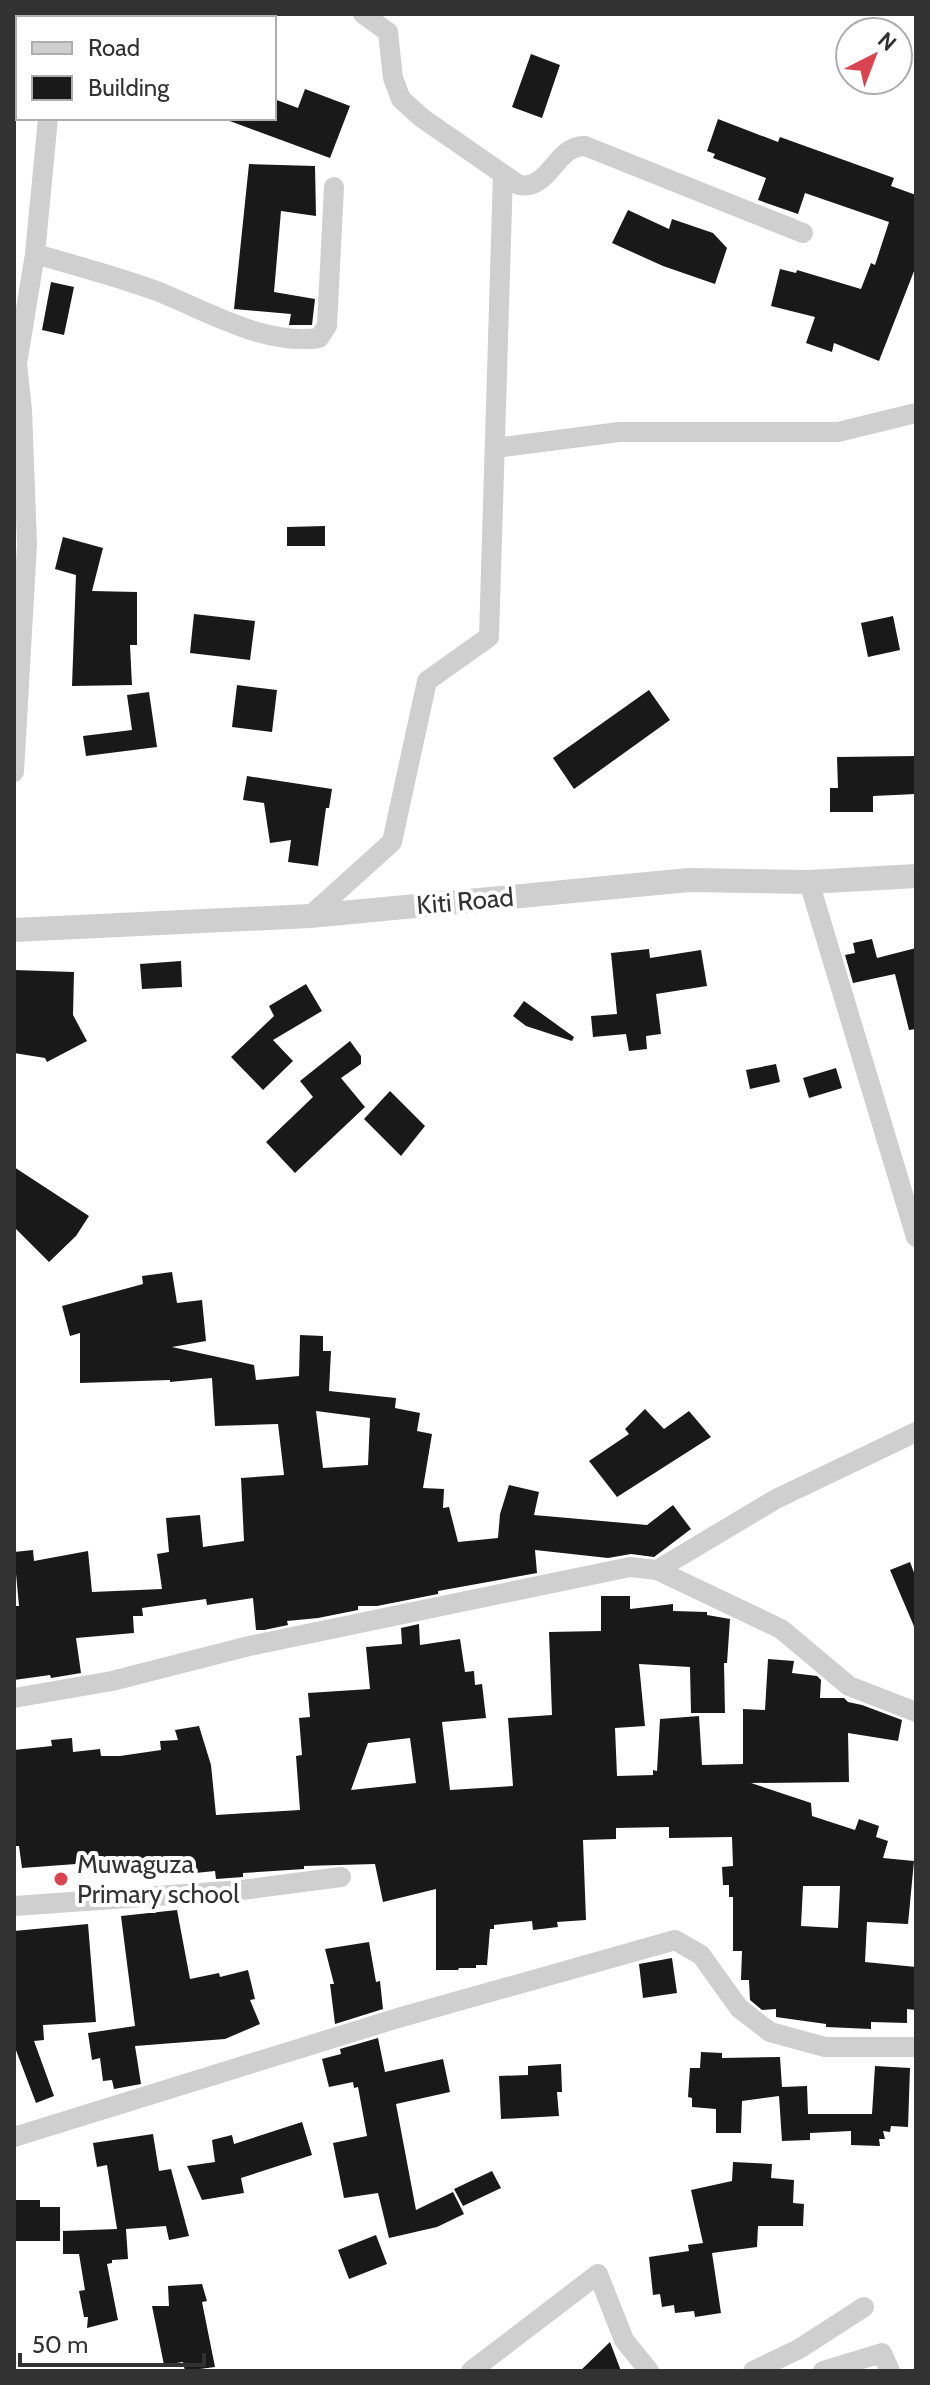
<svg xmlns="http://www.w3.org/2000/svg" width="930" height="2385" viewBox="0 0 930 2385" font-family="Cabin,sans-serif">
<style>
.building{fill:#191919;fill-rule:evenodd}
.lines{fill:none;stroke-linecap:round;stroke-linejoin:round}
.minor{stroke:#cfcfcf;stroke-width:20}
.tertiary{stroke:#cfcfcf;stroke-width:24}
.poi-dot{fill:#d94450;stroke:#fff;stroke-width:3}
.labels{text-anchor:middle;stroke-width:8;stroke-linejoin:round;paint-order:stroke}
.street-label{font-size:26px;fill:#323232;stroke:#fff}
.poi-label{font-size:26px;fill:#323232;stroke:#fff;text-anchor:start}
</style>
<rect width="100%" height="100%" fill="#fff"/>
<!-- building -->
<path class="building" d="M531 54 560 65 542 118 512 107Z
M305 89 350 106 330 158 227 120V118H274V99L298 108Z
M718 119 778 142 780 137 894 178 891 186 916 195V266L879 361 834 343 832 352 806 343 815 317 771 306 780 269 796 273 797 270 861 289 871 263 875 265 889 222 805 193 798 214 758 200 766 178 713 158 715 154 707 151Z
M249 164 315 166 316 216 281 211 274 292 315 299 312 325H289L291 314 234 309Z
M628 210 669 229 672 219 713 233 727 248 715 284 663 266 612 243Z
M51 282 74 287 64 335 42 330Z
M325 526V546H287V527Z
M63 537 103 548 92 591 137 592V645H130L132 685 72 686 76 575 55 569Z
M194 614 255 621 250 660 190 653Z
M893 616 900 650 868 657 861 623Z
M237 685 277 690 272 732 232 727Z
M649 690 670 720 574 789 553 758Z
M149 692 157 747 86 756 83 736 132 730 127 695Z
M916 756V794L873 796V812H830V788H838L837 757Z
M247 776 332 789 329 808H326L318 866 288 862 291 840 270 843 264 803 243 800Z
M872 939 877 958 916 948V1029L909 1030 895 974 853 983 845 955 855 953 853 943Z
M649 949 650 958 701 950 707 986 656 994 661 1034 646 1036 647 1049 629 1051 626 1034 593 1037 591 1016 617 1014 611 953Z
M181 961 182 987 142 989 140 964Z
M14 970 74 972 73 1015 87 1041 47 1062 45 1058 14 1053Z
M306 984 322 1011 273 1040 293 1061 263 1090 231 1057 274 1016 269 1006Z
M524 1001 574 1037 572 1041 526 1026 513 1016Z
M350 1041 361 1056V1064L341 1078 365 1107 295 1173 266 1142 313 1097 300 1081Z
M776 1064 780 1082 750 1089 746 1070Z
M836 1068 842 1088 809 1098 803 1078Z
M390 1091 425 1126 401 1156 364 1119Z
M14 1167 89 1216 76 1236 49 1262 14 1227Z
M172 1272 177 1303 202 1300 206 1341 172 1347 254 1365 256 1380 299 1376 300 1335 323 1336V1351H331L329 1391 396 1398 395 1408 420 1413 417 1431 432 1434 423 1488 444 1489 443 1508 449 1507 458 1542 498 1538 500 1514 509 1485 539 1492 534 1515 647 1525 673 1505 691 1529 654 1557 631 1554 608 1558 535 1550 537 1573 438 1591V1594L377 1606H358V1610L318 1618 287 1621 288 1625 264 1630H256L253 1598 207 1605 206 1599 142 1608 143 1616H133L134 1633 76 1638 81 1673 51 1678 50 1675 14 1680V1606H19L14 1552 33 1550 34 1561 88 1551 92 1592 162 1589 157 1554 169 1552 166 1518 200 1515 203 1547 244 1541 241 1478 284 1475 278 1424 215 1426 212 1378 170 1382V1380L80 1383V1333L70 1336 62 1306 143 1284 142 1276ZM316 1411 370 1418 368 1465 323 1468Z
M645 1409 664 1429 689 1411 711 1437 617 1497 589 1461 629 1434 625 1429Z
M910 1562 916 1578V1631L890 1570Z
M601 1596H630V1609L673 1604V1611L707 1612V1615L730 1619 727 1663H724L725 1713H691L690 1667 639 1664 645 1726 615 1728 617 1776 653 1775V1770L657 1771 660 1719 699 1716 702 1765 743 1764V1709L765 1710 768 1659 794 1661 792 1673 817 1676 821 1680 820 1698H844L848 1702 862 1705 902 1720 898 1741 848 1733 849 1782 751 1783 811 1803 812 1816 855 1830 859 1819 879 1826 876 1837 888 1841 883 1858 914 1861 908 1924 867 1922 865 1962 916 1967V2010L907 2009V2023L871 2022V2029L826 2027V2024L776 2017V2009L762 2010 750 2000 749 1980H741L742 1951H733V1897H729V1885H723L722 1867 733 1866 732 1837 669 1838V1827L616 1828V1839L583 1840 586 1920 557 1922 558 1927 533 1930 532 1921 494 1925V1929H490L487 1965H476V1968H459L458 1970H436V1889L383 1902 375 1864 304 1866V1869L243 1873V1877L216 1879 215 1871 165 1876 164 1860 95 1866V1869L76 1871V1864L22 1868 19 1846H14V1750L52 1746 51 1740 72 1738 73 1752 100 1749 101 1756H120L161 1750 160 1741 178 1740 175 1730 199 1726 211 1765 216 1815 300 1810 296 1756 302 1755 299 1718 310 1717 308 1693 370 1689 366 1647 402 1644 401 1628 419 1624 420 1645 460 1639 465 1672 474 1671 475 1685 482 1684 486 1718 442 1722 450 1790 513 1786 508 1718 552 1715 549 1632 601 1631ZM410 1738 416 1783 351 1790 368 1743ZM803 1886H840L838 1928 801 1926Z
M177 1910 190 1979 219 1973 220 1977 248 1970 255 1999 250 2000 260 2024 225 2039 135 2046 141 2084 114 2089 112 2080 103 2081 100 2058 92 2060 88 2033 135 2026 121 1916Z
M88 1924 96 2022 43 2025 44 2040 34 2041 54 2096 36 2103 14 2045V1931Z
M369 1942 376 1982 380 1981 383 2009 335 2024 330 1984H334L325 1949Z
M672 1958 677 1993 643 1998 639 1964Z
M378 2038 385 2072 443 2059 450 2092 396 2104 416 2210 453 2192 464 2214 437 2227 389 2238 378 2193 344 2198 333 2143 367 2136 358 2087 354 2088 353 2082 329 2087 322 2059 341 2054 340 2049Z
M701 2052 722 2053V2058L780 2057 782 2087 807 2086 808 2114H872L875 2066 910 2068 908 2127 891 2126 890 2132 883 2131 885 2139H879L880 2146 851 2145V2131L810 2133V2140L782 2141 779 2096 742 2101 741 2133H716V2109L692 2107V2098L688 2097 690 2068H700Z
M561 2064 562 2092H557L559 2116 501 2119 499 2076 528 2075V2066Z
M302 2122 312 2155 241 2178 244 2193 202 2200 187 2166 215 2162 212 2140 232 2135 234 2144Z
M153 2134 159 2171 171 2169 189 2236 169 2240 166 2226 126 2229 128 2259 112 2260V2263L107 2264 118 2320 87 2328 88 2317H84L79 2291 85 2290 79 2254H63V2231L117 2229 107 2165 97 2167 93 2143Z
M733 2162 772 2164 771 2178 794 2180 793 2203 804 2204 803 2226H758L757 2247 712 2253 721 2313 695 2317 694 2311 675 2313 674 2305 662 2307 660 2294 653 2295 649 2257 689 2251 688 2245 703 2243 691 2190 732 2181Z
M492 2171 501 2188 463 2206 454 2189Z
M14 2200H40V2207H60V2241H14Z
M376 2235 387 2264 349 2279 338 2250Z
M202 2284 207 2301 202 2302 215 2367 185 2371 183 2362 164 2365 152 2306H169L168 2286Z
M610 2342 621 2371H580Z"/>
<g class="lines">
<!-- minor -->
<path class="minor" d="M363 14 388 32 393 78 401 99 422 118 519 185C549 191 557 144 585 146L803 233
M57 18V14
M35 254C75 265 115 276 154 290 206 310 263 346 319 338L327 326 334 187
M14 357 17 364 22 410 27 544 14 772
M17 364 35 254 48 118
M496 448 619 432H838L916 413
M809 882 916 1237
M310 916 392 842 427 681 489 637 503 174
M657 1570 776 1499 916 1432
M14 1698 112 1681 249 1646 630 1567 657 1570 781 1629 849 1686 916 1712
M14 1906 242 1890 341 1877
M14 2137 398 2018 675 1940 701 1955 739 2008 770 2032 825 2047H916
M471 2371 598 2274 624 2340 649 2371
M753 2371 799 2349 864 2307
M823 2371 882 2353 890 2371"/>
<!-- tertiary -->
<path class="tertiary" d="M14 930 310 916 689 880 809 882 916 876"/>
</g>
<!-- markers -->
<circle class="poi-dot" cx="61" cy="1879" r="8"/>
<g class="labels">
<!-- street labels -->
<g class="street-label">
<text transform="translate(465 901) rotate(-5)" y="9">Kiti Road</text>
</g>
<!-- poi labels -->
<g class="poi-label">
<text x="77" y="1873">Muwaguza<tspan x="77" dy="30">Primary school</tspan></text>
</g>
</g>
<!-- border -->
<rect width="930" height="2385" fill="none" stroke="#323232" stroke-width="32"/>
<!-- legend -->
<rect x="16" y="16" width="260" height="104" fill="#ffffff" stroke="#adadad" stroke-width="2"/>
<rect x="32" y="42" width="40" height="12" fill="#cfcfcf" stroke="#adadad" stroke-width="2"/>
<text x="88" y="56" font-size="24" fill="#323232">Road</text>
<rect x="32" y="76" width="40" height="24" fill="#191919" stroke="#adadad" stroke-width="2"/>
<text x="88" y="96" font-size="24" fill="#323232">Building</text>
<!-- north arrow -->
<g transform="translate(874 56) rotate(42)"><circle r="38" fill="#ffffff" stroke="#adadad" stroke-width="2"/>
<path d="M0-6L14 30L0 20L-14 30Z" fill="#d94450"/>
<text y="-12" font-size="22" font-weight="bold" text-anchor="middle" fill="#323232">N</text>
</g>
<!-- scale -->
<path d="M20 2353v12h184v-12" fill="none" stroke="#323232" stroke-width="4"/>
<text x="32" y="2353" font-size="24" fill="#323232" stroke="#ffffff" stroke-width="6" paint-order="stroke">50 m</text>
</svg>
